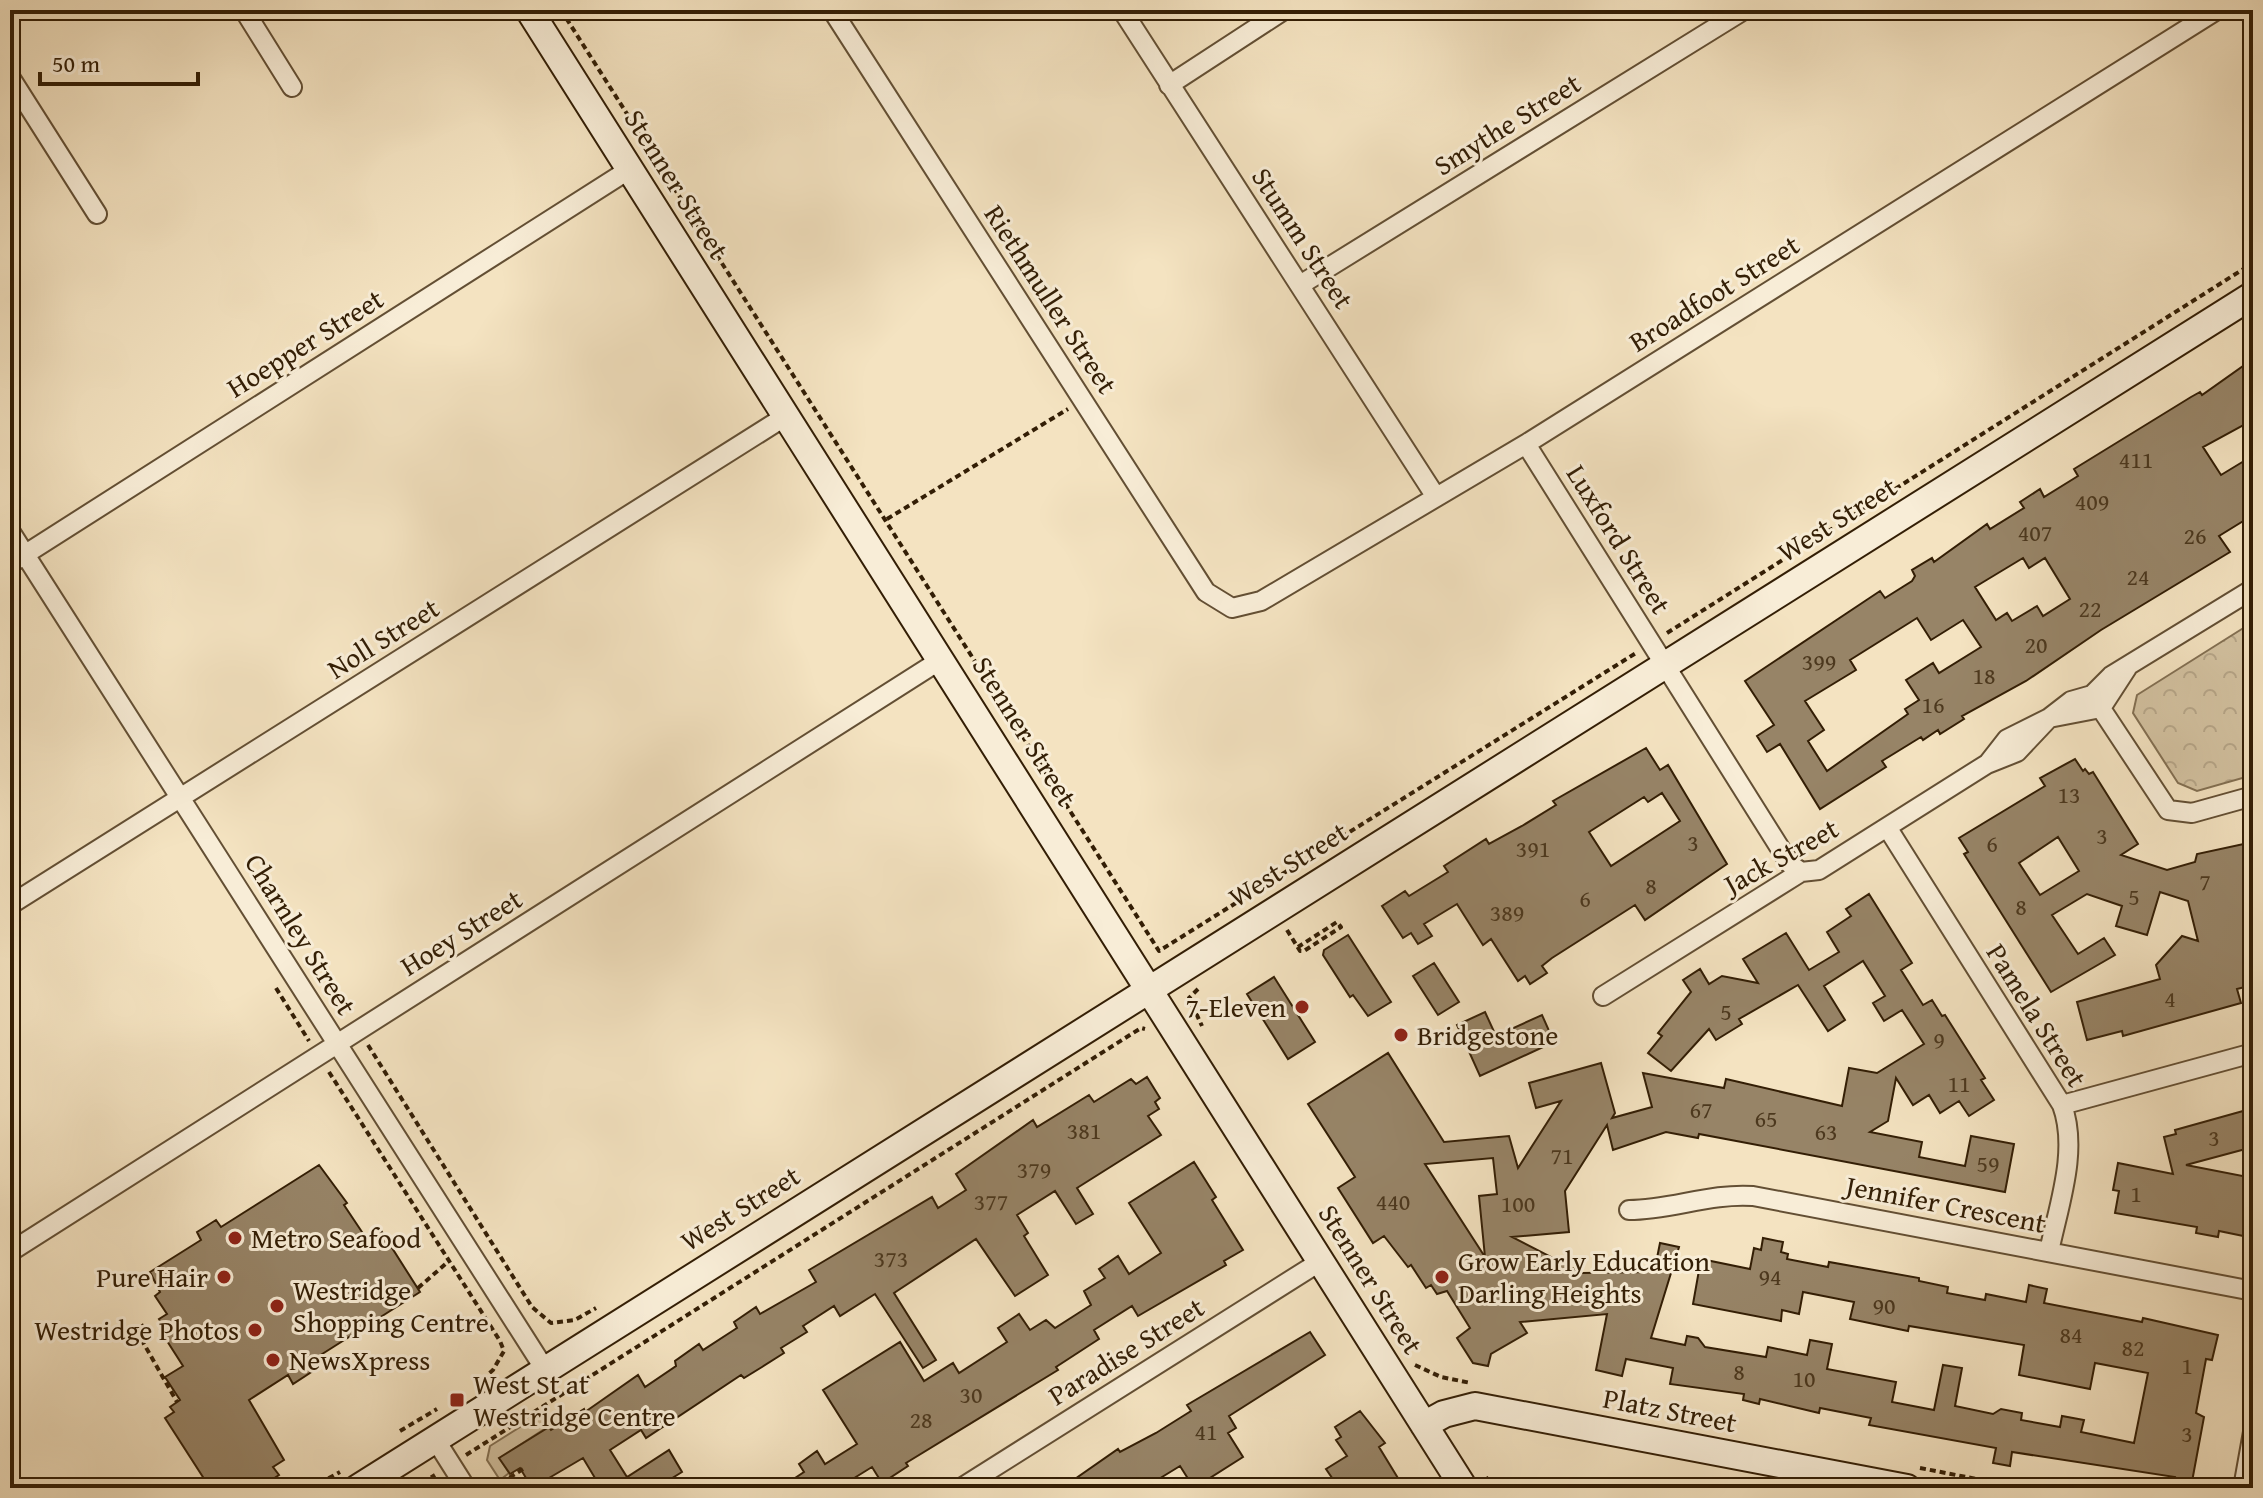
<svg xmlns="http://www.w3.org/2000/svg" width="2263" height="1498" font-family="'Gentium Book Plus',serif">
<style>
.park{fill:url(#park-crowns);stroke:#837053;stroke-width:2}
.garden{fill:#d3c2a1;stroke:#837053;stroke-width:2}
.building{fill:#978467;stroke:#331e05;stroke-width:2;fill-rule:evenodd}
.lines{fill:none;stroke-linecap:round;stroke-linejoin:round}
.street-casing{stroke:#634f34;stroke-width:22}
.secondary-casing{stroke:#331e05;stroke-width:30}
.path{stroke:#331e05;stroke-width:4;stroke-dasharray:6 4;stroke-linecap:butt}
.street{stroke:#f8edd7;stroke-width:18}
.secondary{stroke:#f8edd7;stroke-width:26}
.poi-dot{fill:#8f2418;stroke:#f8edd7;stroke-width:3}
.labels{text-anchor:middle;stroke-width:6;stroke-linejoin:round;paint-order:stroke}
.number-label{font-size:24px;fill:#4c381e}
.street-label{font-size:28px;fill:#331e05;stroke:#f8edd7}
.poi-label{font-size:28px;fill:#331e05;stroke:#f8edd7;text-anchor:start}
</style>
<defs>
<pattern id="park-crowns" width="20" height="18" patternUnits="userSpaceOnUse" patternTransform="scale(2)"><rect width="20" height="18" fill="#d3c2a1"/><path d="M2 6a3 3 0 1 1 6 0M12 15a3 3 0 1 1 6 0" fill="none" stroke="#b6a689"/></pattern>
</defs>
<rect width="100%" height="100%" fill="#f4e3c1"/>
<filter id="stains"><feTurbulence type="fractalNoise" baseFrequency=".0025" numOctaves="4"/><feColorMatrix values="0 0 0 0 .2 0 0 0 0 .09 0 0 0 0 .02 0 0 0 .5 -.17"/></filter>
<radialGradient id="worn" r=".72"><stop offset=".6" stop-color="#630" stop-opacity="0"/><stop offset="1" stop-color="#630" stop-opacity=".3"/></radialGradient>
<path class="park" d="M 2253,622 L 2253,775 L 2197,791 L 2178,783 L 2133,713 L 2137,695 Z"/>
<path class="garden" d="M 544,1412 L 552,1424 L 500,1458 L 509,1473 L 500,1480 L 487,1460 L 490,1446 Z"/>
<path class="building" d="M 2253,359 L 2253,420 L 2203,447 L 2221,475 L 2244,461 L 2253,475 L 2253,515 L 2219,536 L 2230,552 L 2101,630 L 2026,681 L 1962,716 L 1964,719 L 1940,734 L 1938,730 L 1923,740 L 1921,737 L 1882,761 L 1886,767 L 1820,809 L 1780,744 L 1767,752 L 1757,736 L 1774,725 L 1745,681 L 1880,591 L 1885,598 L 1912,581 L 1915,576 L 1912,570 L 1932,558 L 1934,562 L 1987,524 L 1990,529 L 2024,508 L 2020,502 L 2040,489 L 2044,497 L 2078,476 L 2074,469 L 2191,397 L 2200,392 L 2202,395 ZM 2023,558 L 2029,568 L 2045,558 L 2070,599 L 2043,616 L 2037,606 L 2012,621 L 2007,613 L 1996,620 L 1975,587 ZM 1917,618 L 1931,640 L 1963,620 L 1981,647 L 1939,673 L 1933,663 L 1906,680 L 1919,700 L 1905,709 L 1908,714 L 1827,771 L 1808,741 L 1824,730 L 1805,701 L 1856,670 L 1850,660 Z
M 1646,748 L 1660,770 L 1668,765 L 1727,864 L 1645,920 L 1635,905 L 1552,958 L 1542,966 L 1547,973 L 1530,984 L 1525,976 L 1518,981 L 1491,939 L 1483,945 L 1457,904 L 1424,924 L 1432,936 L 1418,944 L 1411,933 L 1403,938 L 1382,906 L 1405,891 L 1409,896 L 1448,872 L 1444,866 L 1486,839 L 1489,844 L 1522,826 L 1556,805 L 1553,801 ZM 1662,793 L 1680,821 L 1611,866 L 1589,832 L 1644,797 L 1648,802 Z
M 2075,759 L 2083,771 L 2085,769 L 2089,774 L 2093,772 L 2138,844 L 2121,855 L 2167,870 L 2195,862 L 2197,854 L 2253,842 L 2253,985 L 2237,989 L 2241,1003 L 2123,1036 L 2122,1031 L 2087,1040 L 2077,1002 L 2160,979 L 2156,965 L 2182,936 L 2198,941 L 2188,901 L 2160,892 L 2147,935 L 2116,926 L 2122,906 L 2087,894 L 2052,915 L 2078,954 L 2104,938 L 2115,955 L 2051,992 L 1964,854 L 1968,852 L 1959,838 L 2045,786 L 2040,778 ZM 2058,837 L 2079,871 L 2040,895 L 2019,863 Z
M 1869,894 L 1912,963 L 1901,970 L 1923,1005 L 1932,1000 L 1942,1016 L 1945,1015 L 1985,1078 L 1981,1080 L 1994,1100 L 1969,1116 L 1959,1101 L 1940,1113 L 1929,1095 L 1913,1105 L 1896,1078 L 1888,1121 L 1870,1132 L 1922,1142 L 1919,1157 L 1965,1166 L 1971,1136 L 2014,1144 L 2005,1192 L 1699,1134 L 1698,1138 L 1666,1132 L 1613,1150 L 1607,1125 L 1565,1191 L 1569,1232 L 1512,1237 L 1582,1273 L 1647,1272 L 1648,1267 L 1655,1268 L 1660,1243 L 1679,1247 L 1651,1338 L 1685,1345 L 1687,1336 L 1698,1338 L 1705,1347 L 1766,1357 L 1768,1347 L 1807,1355 L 1810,1340 L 1832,1344 L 1827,1369 L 1896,1382 L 1892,1402 L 1934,1410 L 1943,1365 L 1962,1368 L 1955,1406 L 1993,1414 L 2001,1409 L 2022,1413 L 2021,1420 L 2060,1427 L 2062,1416 L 2084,1420 L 2081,1432 L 2134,1443 L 2148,1373 L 2095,1363 L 2090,1389 L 2019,1375 L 2024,1345 L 1909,1326 L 1908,1331 L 1850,1319 L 1854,1302 L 1803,1292 L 1799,1314 L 1782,1310 L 1781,1321 L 1693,1304 L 1701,1259 L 1750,1269 L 1754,1248 L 1761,1250 L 1763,1238 L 1783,1242 L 1781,1252 L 1788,1254 L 1787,1259 L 1828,1267 L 1829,1262 L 1919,1278 L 1919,1281 L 1948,1287 L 1947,1293 L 1985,1300 L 1986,1294 L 2026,1302 L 2029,1285 L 2047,1289 L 2044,1303 L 2142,1322 L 2143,1318 L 2218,1335 L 2212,1360 L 2206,1359 L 2196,1413 L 2204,1417 L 2191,1487 L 2174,1483 L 2175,1477 L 2012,1452 L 2010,1466 L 1993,1463 L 1996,1448 L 1869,1425 L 1871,1418 L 1820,1408 L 1819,1413 L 1760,1399 L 1759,1404 L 1743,1400 L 1744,1394 L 1670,1384 L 1673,1368 L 1626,1359 L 1622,1376 L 1596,1370 L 1607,1314 L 1520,1322 L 1527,1333 L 1491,1354 L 1488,1366 L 1473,1363 L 1457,1338 L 1470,1328 L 1447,1291 L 1437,1294 L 1431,1285 L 1426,1288 L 1411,1265 L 1408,1267 L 1384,1236 L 1373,1243 L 1338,1188 L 1355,1177 L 1308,1104 L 1388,1053 L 1444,1142 L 1509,1136 L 1518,1168 L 1561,1101 L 1536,1108 L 1529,1083 L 1601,1063 L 1615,1113 L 1612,1118 L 1652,1107 L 1643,1073 L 1724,1088 L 1726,1079 L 1842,1106 L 1849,1068 L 1877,1073 L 1924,1044 L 1902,1010 L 1884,1021 L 1873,1003 L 1885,996 L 1863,961 L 1824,986 L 1845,1020 L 1828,1031 L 1798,985 L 1739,1019 L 1742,1024 L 1716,1040 L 1709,1029 L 1671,1071 L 1648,1053 L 1662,1036 L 1658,1033 L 1691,992 L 1683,980 L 1700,969 L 1709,984 L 1722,976 L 1758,983 L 1743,959 L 1786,933 L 1809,970 L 1839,952 L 1827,932 L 1851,916 L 1846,909 ZM 1493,1158 L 1497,1194 L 1479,1196 L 1485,1257 L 1425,1164 Z
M 1348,935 L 1391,1002 L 1368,1016 L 1353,995 L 1350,997 L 1323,955 L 1324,950 Z
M 1434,963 L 1459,1002 L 1438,1015 L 1413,976 Z
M 1274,977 L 1315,1042 L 1288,1059 L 1247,994 Z
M 1485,1012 L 1496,1036 L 1542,1015 L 1554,1042 L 1480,1076 L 1457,1025 Z
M 1147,1077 L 1160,1098 L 1155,1102 L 1159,1109 L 1148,1116 L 1161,1135 L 1077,1188 L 1093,1214 L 1076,1224 L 1055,1191 L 1017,1215 L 1028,1233 L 1024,1236 L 1048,1275 L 1015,1296 L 976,1239 L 894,1293 L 936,1360 L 923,1368 L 875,1294 L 840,1316 L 834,1306 L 803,1326 L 807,1332 L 781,1348 L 784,1353 L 762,1367 L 744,1378 L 741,1375 L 646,1438 L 641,1430 L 610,1450 L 627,1477 L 669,1450 L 682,1472 L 656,1488 L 601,1488 L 583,1458 L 532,1488 L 520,1468 L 510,1474 L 499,1458 L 549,1427 L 551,1430 L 584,1409 L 585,1412 L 638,1375 L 645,1387 L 676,1366 L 675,1361 L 699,1344 L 703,1350 L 737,1328 L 734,1322 L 756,1307 L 760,1314 L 816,1282 L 809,1270 L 932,1197 L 938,1208 L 966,1190 L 956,1174 L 1033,1120 L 1037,1127 L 1089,1095 L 1094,1102 L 1131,1079 L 1136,1084 Z
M 2243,1111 L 2253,1147 L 2186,1165 L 2253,1178 L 2253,1238 L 2219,1231 L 2218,1237 L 2196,1233 L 2197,1227 L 2115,1213 L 2119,1191 L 2113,1190 L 2118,1163 L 2173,1174 L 2164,1137 L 2176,1134 L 2175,1130 Z
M 1194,1162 L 1216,1197 L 1212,1200 L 1243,1250 L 1224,1261 L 1226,1265 L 1138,1316 L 1132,1306 L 1094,1330 L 1099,1339 L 1056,1367 L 1058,1370 L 906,1463 L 908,1466 L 882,1483 L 872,1467 L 838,1488 L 780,1488 L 804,1472 L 799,1464 L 817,1451 L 825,1464 L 857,1444 L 823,1390 L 900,1342 L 924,1381 L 953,1363 L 959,1373 L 1007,1342 L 998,1328 L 1019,1314 L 1030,1330 L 1046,1320 L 1055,1328 L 1091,1305 L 1084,1291 L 1105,1278 L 1099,1269 L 1118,1256 L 1129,1274 L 1161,1253 L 1129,1203 Z
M 319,1165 L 347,1203 L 344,1205 L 366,1238 L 380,1229 L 420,1292 L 308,1363 L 313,1371 L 293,1384 L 288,1375 L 249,1400 L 284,1460 L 273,1467 L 279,1475 L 259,1488 L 210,1488 L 165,1418 L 174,1412 L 170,1407 L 180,1400 L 165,1377 L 183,1366 L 160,1330 L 164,1327 L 159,1319 L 167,1314 L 155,1296 L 160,1292 L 150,1272 L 201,1240 L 197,1232 L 216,1220 L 221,1227 Z
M 1310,1332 L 1325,1355 L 1229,1416 L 1236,1428 L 1228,1433 L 1243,1457 L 1194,1488 L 1180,1466 L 1144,1488 L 1062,1488 L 1118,1449 L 1120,1452 L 1156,1433 L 1191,1411 L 1187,1405 Z
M 1360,1411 L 1385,1443 L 1379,1447 L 1404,1488 L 1339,1488 L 1326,1469 L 1347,1456 L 1336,1440 L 1341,1437 L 1335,1427 Z"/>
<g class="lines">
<g class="street-casing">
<path id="street" d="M 244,10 L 292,87
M 832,10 L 1206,592 L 1232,608 L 1261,601 L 1526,444 L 2217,10
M 1122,10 L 1436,497
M 10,77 L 97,214
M 1169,85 L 1284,10
M 1300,285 L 1744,10
M 1526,444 L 1790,864 L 1801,872
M 10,531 L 544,1368
M 10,564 L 630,169
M 2096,701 L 2168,810 L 2192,813 L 2253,796
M 1989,762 L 2007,739 L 2049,718 L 2071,701 L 2092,695 L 2111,676 L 2253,589
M 1887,827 L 2062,1105 C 2079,1151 2058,1207 2049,1252
M 10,905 L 786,416
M 1603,996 L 1801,872 L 1819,870 L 1987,764 L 2017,752 L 2049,718 L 2101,708 L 2127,668
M 2062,1105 L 2253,1053
M 1629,1210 C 1671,1210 1710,1193 1753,1196 L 2253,1291
M 10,1252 L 942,659
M 435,1439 L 466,1488
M 961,1488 L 1321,1261
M 2243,1488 L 2253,1432"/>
</g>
<g class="secondary-casing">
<path id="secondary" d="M 529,10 L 1464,1488
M 1424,1425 L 1444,1414 L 1475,1406 L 1907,1488
M 358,1488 L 2253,295"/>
</g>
<path class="path" d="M 561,10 L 1159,951 L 1636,653
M 887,519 L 1068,409
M 1667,633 L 2253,263
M 1287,930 L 1300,951 L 1304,951 L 1341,927 L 1337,922 L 1298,947
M 276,988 L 309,1041
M 1198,989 L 1189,998 L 1202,1026
M 368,1045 L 532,1307 L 551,1323 L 575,1320 L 596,1308
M 329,1072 L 500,1341 L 504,1351 L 493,1370 L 478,1383
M 418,1288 L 449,1261
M 144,1325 L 136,1330 L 177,1402
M 1415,1365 L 1441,1377 L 1471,1383
M 400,1431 L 437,1409
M 466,1455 L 1141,1028 L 1145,1029
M 1920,1468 L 2023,1488
M 1486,1477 L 1493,1488
M 501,1483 L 523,1469
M 311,1488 L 340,1472
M 414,1488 L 435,1475"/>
<use href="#street" class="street"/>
<use href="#secondary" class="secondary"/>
</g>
<g class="poi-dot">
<circle cx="1302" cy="1007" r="8"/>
<circle cx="1401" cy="1035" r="8"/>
<circle cx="235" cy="1238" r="8"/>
<circle cx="224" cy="1277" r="8"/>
<circle cx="1442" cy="1277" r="8"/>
<circle cx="277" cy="1306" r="8"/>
<circle cx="255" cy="1330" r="8"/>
<circle cx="273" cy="1360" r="8"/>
<rect x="449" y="1392" width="16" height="16" rx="4"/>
</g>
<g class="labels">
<g class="number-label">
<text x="2136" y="468">411</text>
<text x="2092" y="510">409</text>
<text x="2035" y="541">407</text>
<text x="2195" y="544">26</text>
<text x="2138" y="585">24</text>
<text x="2090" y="617">22</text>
<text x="2036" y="653">20</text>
<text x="1819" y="670">399</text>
<text x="1984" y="684">18</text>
<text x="1933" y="713">16</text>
<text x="2069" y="803">13</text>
<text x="2102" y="844">3</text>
<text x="1693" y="851">3</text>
<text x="1992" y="852">6</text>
<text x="1533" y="857">391</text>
<text x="2205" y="890">7</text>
<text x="1651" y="894">8</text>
<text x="2134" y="905">5</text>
<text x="1585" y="907">6</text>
<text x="2021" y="915">8</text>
<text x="1507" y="921">389</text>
<text x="2170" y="1007">4</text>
<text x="1726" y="1020">5</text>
<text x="1939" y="1048">9</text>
<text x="1959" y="1092">11</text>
<text x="1701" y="1118">67</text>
<text x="1766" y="1127">65</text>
<text x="1084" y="1139">381</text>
<text x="1826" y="1140">63</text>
<text x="2214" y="1146">3</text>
<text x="1562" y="1164">71</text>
<text x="1988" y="1172">59</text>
<text x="1034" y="1178">379</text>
<text x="2136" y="1202">1</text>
<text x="991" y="1210">377</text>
<text x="1393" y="1210">440</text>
<text x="1518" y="1212">100</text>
<text x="891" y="1267">373</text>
<text x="1770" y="1285">94</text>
<text x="1884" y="1314">90</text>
<text x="2071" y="1343">84</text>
<text x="2133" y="1356">82</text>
<text x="2187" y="1374">1</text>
<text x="1739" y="1380">8</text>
<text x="1804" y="1387">10</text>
<text x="971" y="1403">30</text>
<text x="921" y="1428">28</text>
<text x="1206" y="1440">41</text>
<text x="2187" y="1442">3</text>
</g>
<g class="street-label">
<text transform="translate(1507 124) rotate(-32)" y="10">Smythe Street</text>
<text transform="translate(677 184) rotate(58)" y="10">Stenner Street</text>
<text transform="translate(1303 238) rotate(57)" y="10">Stumm Street</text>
<text transform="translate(1714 293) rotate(-32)" y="10">Broadfoot Street</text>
<text transform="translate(1051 299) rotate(57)" y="10">Riethmuller Street</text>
<text transform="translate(305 343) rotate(-32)" y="10">Hoepper Street</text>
<text transform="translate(1837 519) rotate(-32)" y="10">West Street</text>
<text transform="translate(1619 539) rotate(58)" y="10">Luxford Street</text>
<text transform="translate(383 638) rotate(-32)" y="10">Noll Street</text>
<text transform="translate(1025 731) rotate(58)" y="10">Stenner Street</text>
<text transform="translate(1781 856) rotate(-29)" y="10">Jack Street</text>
<text transform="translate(1288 864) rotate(-32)" y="10">West Street</text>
<text transform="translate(461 932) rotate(-32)" y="10">Hoey Street</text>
<text transform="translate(301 934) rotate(58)" y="10">Charnley Street</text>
<text transform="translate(2037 1015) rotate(58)" y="10">Pamela Street</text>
<text transform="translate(1946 1204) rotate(11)" y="10">Jennifer Crescent</text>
<text transform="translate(740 1208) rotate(-32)" y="10">West Street</text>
<text transform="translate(1371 1279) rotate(58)" y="10">Stenner Street</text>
<text transform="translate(1126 1351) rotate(-32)" y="10">Paradise Street</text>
<text transform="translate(1670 1410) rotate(11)" y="10">Platz Street</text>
</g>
<g class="poi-label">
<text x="1286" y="1017" text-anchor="end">7-Eleven</text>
<text x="1417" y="1045">Bridgestone</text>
<text x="251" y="1248">Metro Seafood</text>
<text x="1458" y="1271">Grow Early Education<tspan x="1458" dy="32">Darling Heights</tspan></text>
<text x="208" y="1287" text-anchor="end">Pure Hair</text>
<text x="293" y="1300">Westridge<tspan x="293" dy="32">Shopping Centre</tspan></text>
<text x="239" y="1340" text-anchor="end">Westridge Photos</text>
<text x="289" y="1370">NewsXpress</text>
<text x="473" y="1394">West St at<tspan x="473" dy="32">Westridge Centre</tspan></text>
</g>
</g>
<rect width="2263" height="1498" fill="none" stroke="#f4e3c1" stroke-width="40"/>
<rect x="12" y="12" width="2239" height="1474" fill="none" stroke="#331e05" stroke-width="4"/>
<rect x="20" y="20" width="2223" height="1458" fill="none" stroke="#331e05" stroke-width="2"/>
<path d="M40 72v12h158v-12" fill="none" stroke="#331e05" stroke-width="4"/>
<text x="52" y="72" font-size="24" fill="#331e05" stroke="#f8edd7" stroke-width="6" paint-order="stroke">50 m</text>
<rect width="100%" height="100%" filter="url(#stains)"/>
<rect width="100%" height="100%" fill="url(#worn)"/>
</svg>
